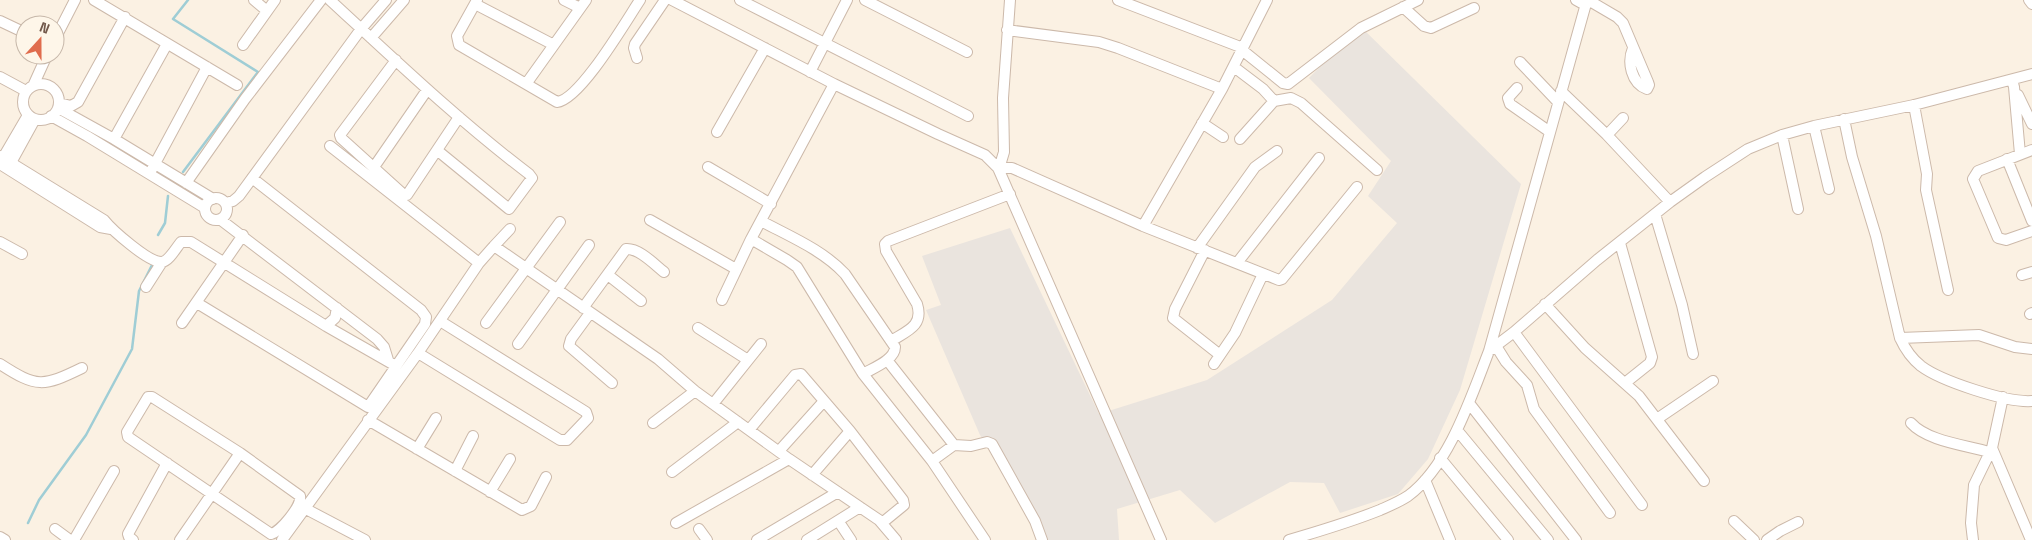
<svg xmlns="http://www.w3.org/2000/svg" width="2032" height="540" font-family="'Space Grotesk',sans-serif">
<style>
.industrial{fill:#eae4de}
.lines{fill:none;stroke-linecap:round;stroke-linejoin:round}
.stream{stroke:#9fcdd5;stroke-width:2.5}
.street-casing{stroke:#ccb9aa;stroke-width:12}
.street{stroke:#fff;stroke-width:10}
</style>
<rect width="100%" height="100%" fill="#fbf1e3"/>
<path class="industrial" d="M 1360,26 L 1521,184 L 1460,390 L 1428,459 L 1398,494 L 1340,513 L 1324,483 L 1290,482 L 1215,523 L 1180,490 L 1117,509 L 1119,540 L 1044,540 L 1037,517 L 980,435 L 926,310 L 941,305 L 922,256 L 1010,228 L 1099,414 L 1207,380 L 1332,300 L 1397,223 L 1368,196 L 1391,161 L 1309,78 Z"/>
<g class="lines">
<path class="stream" d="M 183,172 L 258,72 L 173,19 L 188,0
M 158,235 L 165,223 L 168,196
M 28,523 L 39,500 L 86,435 L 132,349 L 139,291 L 152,265"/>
<g class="street-casing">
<path id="street" d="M 94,0 L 237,85
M 254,0 L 267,11
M 330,0 C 395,60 459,121 529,174 L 532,178 L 509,209 L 438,151
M 477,0 L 457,36 L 459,45 L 557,102 C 580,100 626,21 640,0
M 564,0 L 580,8
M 672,0 L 834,84 L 938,134 L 985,155 L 998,168 L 1161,540
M 740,0 L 968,116
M 865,0 L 967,52
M 1118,0 L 1243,48
M 1576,0 L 1585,5
M 1588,0 L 1617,17 L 1623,23 L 1648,82 L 1649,85 L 1647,89 C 1631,83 1627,62 1633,48
M 2029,0 L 2032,4
M 475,4 L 554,45
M 1403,7 L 1424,26 L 1431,28 L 1474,8
M 0,21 L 19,30
M 1007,30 L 1099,42 L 1118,48 L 1222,89
M 371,38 L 404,0
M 55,39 L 75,0
M 243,45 L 275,0
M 1242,50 L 1283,83 L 1288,84 L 1361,28 L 1418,0
M 637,58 L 634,48 L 635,44 L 665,0
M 396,60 L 340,135 L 341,138 L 404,195 L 407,195 L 459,117
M 1520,62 L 1558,102
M 1234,67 L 1263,89 L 1274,101 L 1240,139
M 810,72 L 847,0
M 0,77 L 26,91
M 2012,80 L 2014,87 L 2020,154
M 526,84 L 586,0
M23 102a18 18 0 1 1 36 0a18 18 0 1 1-36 0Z
M 33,86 L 47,55
M 1517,88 L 1508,98 L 1510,104 L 1550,132
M 1561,91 L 1607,135 L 1670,202
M 2018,95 L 2032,124
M 1274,101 L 1291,98 L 1301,103 L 1377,170
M 59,103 L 71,106 L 78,102 L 125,17
M 1914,105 L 1927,174 L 1926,190 L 1948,290
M 58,108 L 114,139 L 213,199
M 51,116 L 87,136 L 205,208
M 1844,119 L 1852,157 L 1876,236 L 1900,338 L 1979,335 L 2015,347 L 2032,349
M 1202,123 L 1223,137
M 1814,126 L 1829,189
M 717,132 L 765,48
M 1607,135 L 1623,118
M 1782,135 L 1798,209
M 114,139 L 167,44
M 330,146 L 479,263
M 2032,150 L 1978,171 L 1973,179 L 1998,238 L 2006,240 L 2032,231
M 0,156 L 104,220 C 112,230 149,263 162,262 C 169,261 176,248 181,242 L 191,242 L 326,326 L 396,366
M 2007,159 L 2032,221
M 0,163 L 28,115
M 0,164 L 100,227 L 111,229
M 996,165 L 1001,162 L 1004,152 L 1003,98 L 1010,0
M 374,167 L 427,90
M 708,167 L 771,204
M 8,168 L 35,119
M 998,168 L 1012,168 L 1143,226 L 1279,280 L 1282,279 L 1357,187
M 151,171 L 207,67
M 186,183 L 245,99 L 321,0
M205 209a11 11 0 1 1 22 0a11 11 0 1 1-22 0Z
M 226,203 L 233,201 L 239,196 L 361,29 L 386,0
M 1655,214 L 1682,305 L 1693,354
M 221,220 L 377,339 L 384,347 L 388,360
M 650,220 L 736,269
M 761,221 C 789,236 823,250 845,274 L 895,347 C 895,360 873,368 863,374
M 1143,226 L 1222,89 L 1267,0
M 751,239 L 787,260 L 797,267 L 863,374 L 932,461 L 985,540
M 0,242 L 22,254
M 1620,243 L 1652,357 L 1650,363 L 1625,383
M 494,246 L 510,229
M 1197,248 L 1255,167 L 1277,151
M 1205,250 L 1175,309 L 1173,318 L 1220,355
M 1237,263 L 1319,158
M 608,275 L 641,301
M 2022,275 L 2032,272
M 146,287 L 162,262
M 722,300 L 751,239 L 834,84
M 197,303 L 368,407 L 425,324 L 426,317 L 421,310 L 252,178
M 1545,304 L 1585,348 L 1639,396 L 1704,481
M 583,308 L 626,249 C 639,248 654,264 664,272
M 590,313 L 571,339 L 569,346 L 612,383
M 2030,314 L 2032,313
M 182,323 L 243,235
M 486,323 L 560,222
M 326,326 L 335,318 L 337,308
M 698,328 L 748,360
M 1514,332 L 1642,505
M 1900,338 C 1905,349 1911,358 1921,366 C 1941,381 2007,403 2032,401
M 891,341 C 907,331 924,326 917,304 L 886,251 L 885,244 L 888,241 L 1010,194
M 518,344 L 589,245
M 1496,346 L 1506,362 L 1527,385 L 1534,409 L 1610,513
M 1489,351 L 1514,332 L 1597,260 L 1670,202 L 1705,177 L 1748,149 L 1782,135 L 1814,126 L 1914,105 L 2032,74
M 418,353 L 560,440 L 567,440 L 588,418 L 586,412 L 440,321
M 887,360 L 954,445 L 971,446 L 987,442 L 992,444 L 1035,521 L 1042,540
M 0,364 C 37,388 43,387 82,368
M 1214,364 L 1235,333 L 1263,274
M 148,397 L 152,397 L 240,453 L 300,496 C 302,506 280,532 271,534 L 128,437 L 127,432 Z
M 1469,403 L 1576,540
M 713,404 L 761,344
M 1657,419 L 1713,381
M 368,420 L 522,510 L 531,506 L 546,477
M 653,423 L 695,391
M 1911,423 C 1927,441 1965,445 1989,452
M 749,430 L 795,375 L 801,374 L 850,431 L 903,500 L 904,505 L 882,523
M 1457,430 L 1548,540
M 1992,448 L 2031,540
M 417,449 L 436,418
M 779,451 L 824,401
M 1440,458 L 1508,540
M 932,461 L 954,445
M 455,471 L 473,436
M 672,472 L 738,422
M 812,475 L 850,431
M 1425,480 L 1450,540
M 490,492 L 510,459
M 306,509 L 365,540
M 1734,521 L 1754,540
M 839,522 L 851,540
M 676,523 L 789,459
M 55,529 L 70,540
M 699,529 L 707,540
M 0,537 L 5,540
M 74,540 L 114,471
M 133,540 L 129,537 L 128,534 L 167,463
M 180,540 L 240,453
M 282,540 L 418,353 L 479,263 L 494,246 L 658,359 L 695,391 L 789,459 L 879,520 L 896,540
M 757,540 L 838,492
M 807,540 L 860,507
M 1289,540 C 1320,531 1350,522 1380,510 C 1389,506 1399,502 1408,496 C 1449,466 1471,397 1489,351 L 1587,0
M 1767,540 L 1780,531 L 1798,522
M 1973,540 L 1971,523 L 1974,485 L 1992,448 L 2003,397"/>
</g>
<use href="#street" class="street"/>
</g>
<g transform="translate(40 40) rotate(21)"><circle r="24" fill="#fef6e9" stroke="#c6b7a9"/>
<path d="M0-4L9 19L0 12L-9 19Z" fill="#e06c4d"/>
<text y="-8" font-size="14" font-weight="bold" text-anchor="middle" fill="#72584a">N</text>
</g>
</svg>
